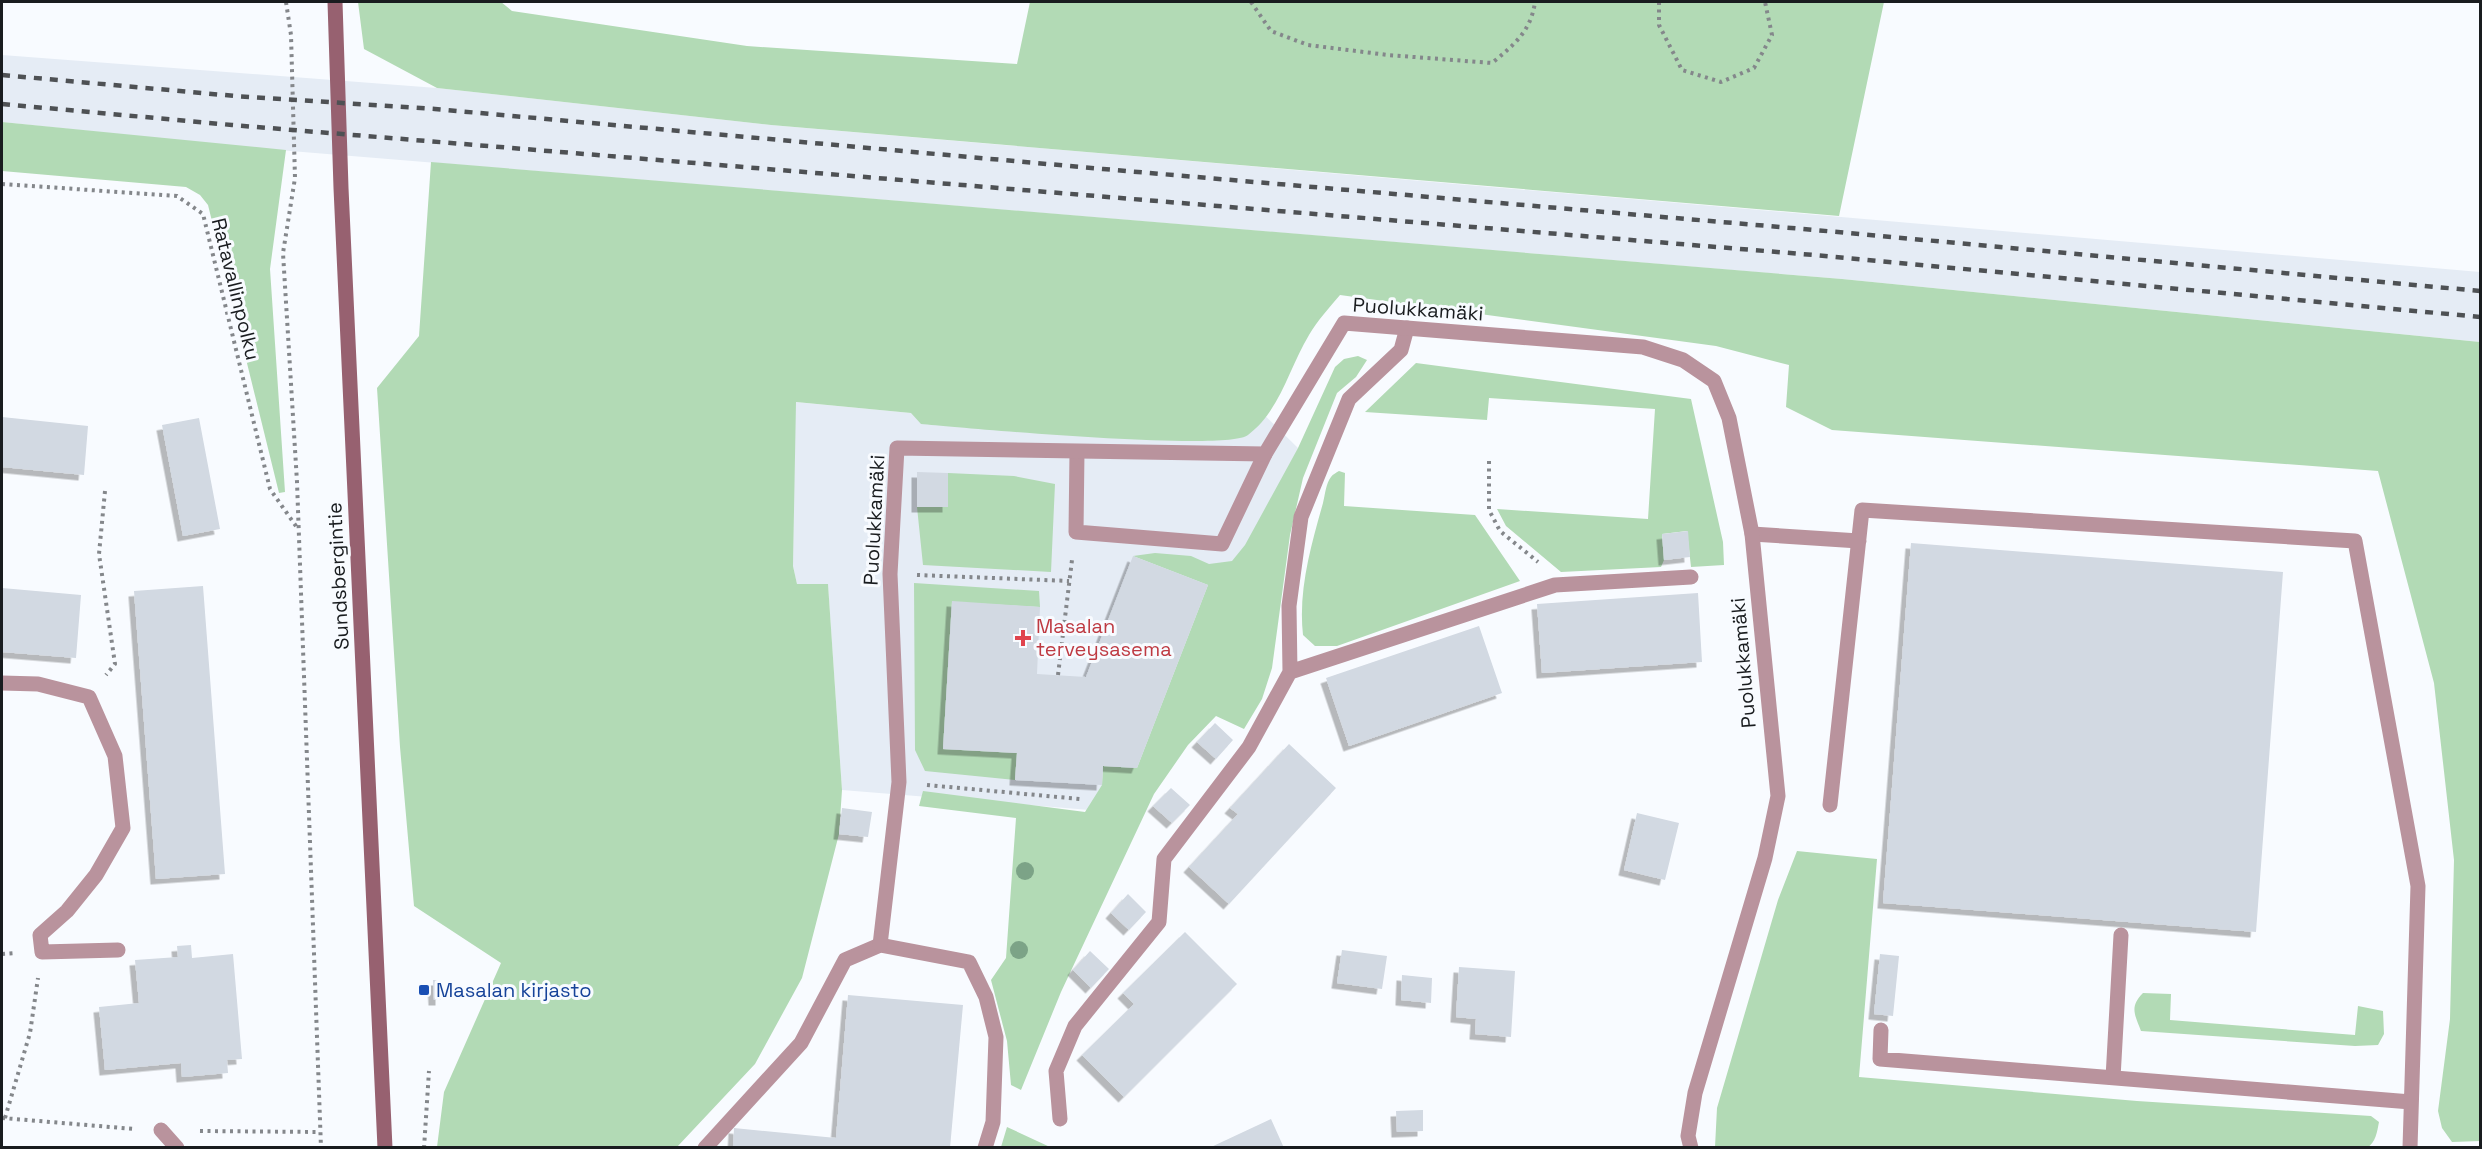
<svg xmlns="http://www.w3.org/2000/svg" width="2482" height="1149" font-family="'Space Grotesk',sans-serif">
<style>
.built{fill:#e5ecf5}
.green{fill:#b2dab5}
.building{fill:#d2d9e2;filter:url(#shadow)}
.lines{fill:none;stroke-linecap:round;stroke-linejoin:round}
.path{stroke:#84878b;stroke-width:4;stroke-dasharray:3 4.5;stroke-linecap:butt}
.lane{stroke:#b9939d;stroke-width:15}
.street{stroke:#b9939d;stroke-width:15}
.secondary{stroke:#976170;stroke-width:15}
.rail{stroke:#4e5154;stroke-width:4.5;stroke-dasharray:8 8;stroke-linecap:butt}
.tree{fill:#7ca387}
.health-dot{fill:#e0444e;stroke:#f8fbff;stroke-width:2}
.transit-dot{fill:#1a4fb4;stroke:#f8fbff;stroke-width:2}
.labels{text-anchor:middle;stroke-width:6;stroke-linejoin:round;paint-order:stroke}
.street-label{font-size:20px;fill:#191c1f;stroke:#f8fbff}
.health-label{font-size:20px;fill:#be3a42;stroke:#f8fbff;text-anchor:start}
.transit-label{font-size:20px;fill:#164399;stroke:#f8fbff;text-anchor:start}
</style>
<defs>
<filter id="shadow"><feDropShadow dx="-5.5" dy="5.5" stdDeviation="0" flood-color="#0004"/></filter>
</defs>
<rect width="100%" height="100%" fill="#f8fbff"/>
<path class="built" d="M 2,55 L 437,88 L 771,125 L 2480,272 L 2480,342 L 1842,279 L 231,146 L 2,122 Z
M 1246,397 L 1298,448 L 1139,814 L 842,790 L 828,585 L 797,584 L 793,566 L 795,402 L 911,413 Z"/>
<path class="green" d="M 358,2 L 501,2 L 512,11 L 747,46 L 1017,64 L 1030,2 L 1884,2 L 1839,216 L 771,125 L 437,88 L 364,49 Z
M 2,122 L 286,150 L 270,269 L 285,492 L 279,493 L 208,205 L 200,195 L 186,187 L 2,171 Z
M 431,162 L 1842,279 L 2480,342 L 2480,1141 L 2452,1142 L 2442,1128 L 2438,1111 L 2450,1019 L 2454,860 L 2434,683 L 2378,471 L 1832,430 L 1786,407 L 1789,365 L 1716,346 L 1340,295 C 1330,307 1317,321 1309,335 C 1289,368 1280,411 1248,435 C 1227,452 964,428 921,424 L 911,413 L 796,402 L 793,566 L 797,584 L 828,584 L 842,790 L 839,834 L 802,978 L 755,1064 L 677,1147 L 437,1147 L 444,1092 L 501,963 L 414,906 L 400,747 L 377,388 L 419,336 Z
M 1358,356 L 1367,360 L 1356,377 L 1337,393 L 1303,478 L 1290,535 L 1272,668 L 1262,699 L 1244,729 L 1216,716 L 1188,745 L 1154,794 L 1061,992 L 1021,1090 L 1011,1085 L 1007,1041 L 991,980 L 1006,958 L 1016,818 L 919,806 L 923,791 L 1085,812 L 1102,785 L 1103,766 L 1137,768 L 1208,585 L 1133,556 L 1155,553 L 1191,556 L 1209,564 L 1232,561 L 1245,545 L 1298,448 L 1335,367 L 1344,359 Z
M 1416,363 L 1691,399 L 1723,542 L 1724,565 L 1691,567 L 1687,531 L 1662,534 L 1664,560 L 1661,567 L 1561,572 L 1506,526 L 1497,509 L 1648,519 L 1655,409 L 1489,398 L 1487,420 L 1365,412 Z
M 1339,471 L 1345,473 L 1344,506 L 1475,515 L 1520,581 L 1337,646 L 1315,646 L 1303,635 C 1298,590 1311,546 1323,503 C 1325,495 1326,483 1331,477 C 1333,474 1336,473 1339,471 Z
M 948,473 L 1014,476 L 1055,484 L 1051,572 L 923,565 L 917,507 L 948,507 Z
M 914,583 L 1039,591 L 1040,607 L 952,602 L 943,749 L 1017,753 L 1015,780 L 925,771 L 915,750 Z
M 1797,851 L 1877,859 L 1859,1077 L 2137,1101 L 2371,1116 L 2379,1122 C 2377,1132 2376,1142 2367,1148 L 1715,1147 L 1717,1108 L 1778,900 Z
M 2143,993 L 2171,994 L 2170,1020 L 2355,1035 L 2358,1006 L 2383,1011 L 2384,1034 L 2378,1045 L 2355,1046 L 2141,1031 C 2135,1015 2129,1007 2143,993 Z
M 1007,1127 L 1050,1147 L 1001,1147 Z"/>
<path class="building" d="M 2,417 L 88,426 L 84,475 L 2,467 Z
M 199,418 L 220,529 L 183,536 L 162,425 Z
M 917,472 L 948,473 L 948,507 L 917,507 Z
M 1688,531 L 1690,557 L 1664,560 L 1662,534 Z
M 1911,543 L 2283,572 L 2256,932 L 1883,903 Z
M 1133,556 L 1208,585 L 1137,768 L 1103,766 L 1102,785 L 1015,780 L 1017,753 L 943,749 L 952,601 L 1040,607 L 1037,674 L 1086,677 Z
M 203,586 L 225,874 L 156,879 L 134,591 Z
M 2,588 L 81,595 L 76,658 L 2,652 Z
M 1698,593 L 1702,662 L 1542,673 L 1537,604 Z
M 1479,626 L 1502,693 L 1349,746 L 1326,678 Z
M 1215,723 L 1233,740 L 1216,759 L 1197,742 Z
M 1289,744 L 1336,788 L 1229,904 L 1189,867 L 1238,814 L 1230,808 Z
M 1171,788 L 1190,805 L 1172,823 L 1153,806 Z
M 842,808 L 872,812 L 868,837 L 839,834 Z
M 1637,813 L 1679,823 L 1665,880 L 1624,870 Z
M 1128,894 L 1146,912 L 1129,930 L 1111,913 Z
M 1185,932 L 1237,984 L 1124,1097 L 1082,1055 L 1134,1004 L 1123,993 Z
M 191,945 L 192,958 L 233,954 L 242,1059 L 227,1060 L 228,1073 L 182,1077 L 181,1063 L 105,1070 L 99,1007 L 139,1003 L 135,960 L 178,957 L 177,946 Z
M 1342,950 L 1387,956 L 1382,989 L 1337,983 Z
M 1090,951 L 1109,969 L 1091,988 L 1073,970 Z
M 1880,954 L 1899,956 L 1893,1016 L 1874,1014 Z
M 1459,967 L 1515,971 L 1511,1037 L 1475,1034 L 1476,1019 L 1456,1017 Z
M 1402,975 L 1432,978 L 1431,1003 L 1401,1000 Z
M 433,980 L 441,980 L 441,1000 L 434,1000 Z
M 848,995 L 963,1005 L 950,1148 L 733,1148 L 734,1128 L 836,1138 Z
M 1423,1110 L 1423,1131 L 1397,1132 L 1396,1111 Z
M 1271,1119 L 1284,1148 L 1209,1148 Z"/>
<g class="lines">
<path class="path" d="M 286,2 L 291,35 L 295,178 L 283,253 L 297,482 L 321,1148
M 1251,2 L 1271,31 L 1308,45 L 1388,55 L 1492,63 C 1514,45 1531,31 1535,2
M 1659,2 L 1659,25 L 1682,70 L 1721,82 L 1754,68 L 1772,35 L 1765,2
M 2,184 L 177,196 L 203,214 L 270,489 L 298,529
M 1489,461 L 1489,510 L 1500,531 L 1538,562
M 105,491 L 99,554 L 115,664 L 106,675
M 917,575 L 1069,581
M 1058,675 L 1072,560
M 927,785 L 1080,799
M 2,954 L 16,953
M 2,1118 L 135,1129
M 5,1118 L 30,1033 L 38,978
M 200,1131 L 320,1132
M 424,1148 L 429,1071"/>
<path class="lane" d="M 1077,452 L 1076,532 L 1222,544 L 1265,454
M 1752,534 L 1859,541
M 1290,672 L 1289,606 L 1301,517 L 1349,399 L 1401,350 L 1407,328
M 2,683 L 38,684 L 89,697 L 115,756 L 123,828 L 96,875 L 67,911 L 40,935 L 42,952 L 118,950
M 1830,805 L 1862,510 L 2355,541 L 2418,886 L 2410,1148
M 1881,1030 L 1880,1059 L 2411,1102
M 2113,1078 L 2121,935
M 1060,1119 L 1056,1071 L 1075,1026 L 1159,922 L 1164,859 L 1249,747 L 1290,672 L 1555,585 L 1691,577
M 161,1130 L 177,1148
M 705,1148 L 801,1043 L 845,960 L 880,945 L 969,962 L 986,997 L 996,1037 L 993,1122 L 985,1148"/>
<path class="street" d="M 880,945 L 899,782 L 890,574 L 897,448 L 1265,454 L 1344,323 L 1643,347 L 1683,360 L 1714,381 L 1729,418 L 1752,534 L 1778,796 L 1765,858 L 1695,1093 L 1688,1136 L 1691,1148"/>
<path class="secondary" d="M 335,2 L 341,188 L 385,1148"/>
<path class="rail" d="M 2,75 L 235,96 L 435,109 L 1103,169 L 1815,230 L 2480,291
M 2,104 L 232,125 L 1814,255 L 2480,317"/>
</g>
<g class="tree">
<circle cx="1025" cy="871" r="9"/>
<circle cx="1019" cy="950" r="9"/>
</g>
<path class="health-dot" d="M1020 629h6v6h6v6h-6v6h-6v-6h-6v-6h6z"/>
<rect class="transit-dot" x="418" y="984" width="12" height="12" rx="3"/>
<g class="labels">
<g class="street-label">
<text transform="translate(236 289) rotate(76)" y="7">Ratavallinpolku</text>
<text transform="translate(1418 309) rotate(4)" y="7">Puolukkamäki</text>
<text transform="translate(874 520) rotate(-87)" y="7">Puolukkamäki</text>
<text transform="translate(338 576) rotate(-93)" y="7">Sundsbergintie</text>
<text transform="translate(1743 663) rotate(-95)" y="7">Puolukkamäki</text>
</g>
<g class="health-label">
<text x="1036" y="633">Masalan<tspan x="1036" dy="23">terveysasema</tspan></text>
</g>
<g class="transit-label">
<text x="436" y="997">Masalan kirjasto</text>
</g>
</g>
<rect width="2482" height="1149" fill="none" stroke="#191c1f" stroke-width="6"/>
</svg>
